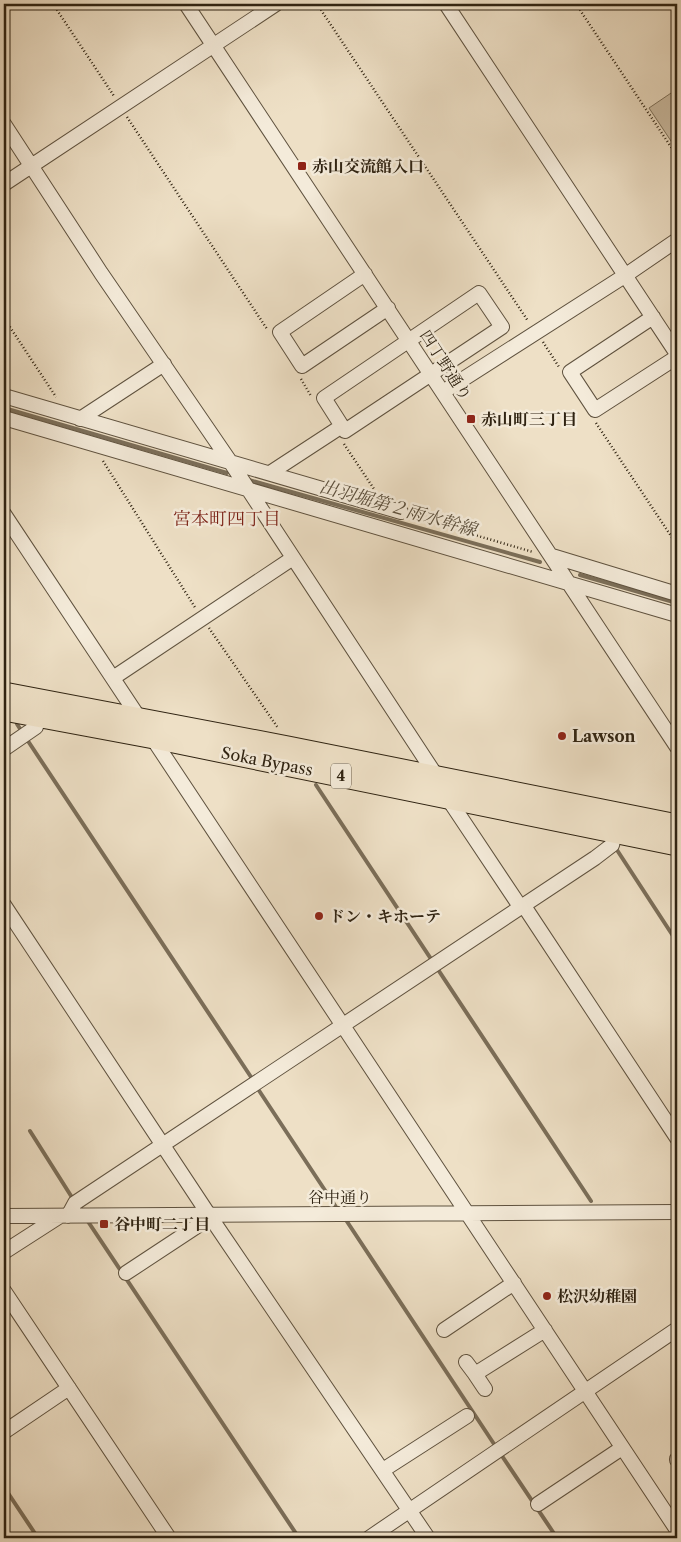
<svg xmlns="http://www.w3.org/2000/svg" width="681" height="1542" font-family="'Libre Caslon Text','Noto Serif JP',serif">
<style>
.green{fill:#cec0a7;stroke:#7e725c}
.lines{fill:none;stroke-linecap:round;stroke-linejoin:round}
.stream{stroke:#7b6e59;stroke-width:4}
.minor-casing{stroke:#5f523f;stroke-width:16}
.highway-casing{stroke:#2f2312;stroke-width:23}
.path{stroke:#2f2312;stroke-width:2.5;stroke-dasharray:1 2.5;stroke-linecap:butt}
.minor{stroke:#f4ebda;stroke-width:14}
.highway{stroke:#eee0c6;stroke-width:21}
.poi-dot{fill:#8f2418;stroke:#f4ebda;stroke-width:2}
.labels{text-anchor:middle;stroke-width:5;stroke-linejoin:round;paint-order:stroke}
.shield{fill:#f4ebda;stroke:#6a5f4e;stroke-width:1}
.shield-label{font-size:15px;font-weight:bold;fill:#2f2312}
.poi-label{font-size:16px;font-weight:bold;fill:#2f2312;stroke:#f4ebda;text-anchor:start}
.street-label{font-size:16px;fill:#2f2312;stroke:#f4ebda}
.water-label{font-size:18px;font-style:italic;fill:#5b4f3c;stroke:#f4ebda}
.neighbourhood-label{font-size:18px;fill:#7a1f14;stroke:#f4ebda}
</style>
<rect width="100%" height="100%" fill="#eee0c6"/>
<filter id="stains"><feTurbulence type="fractalNoise" baseFrequency=".004" numOctaves="4"/><feColorMatrix values="0 0 0 0 .2 0 0 0 0 .09 0 0 0 0 .02 0 0 0 .5 -.17"/></filter>
<radialGradient id="worn" r=".72"><stop offset=".6" stop-color="#630" stop-opacity="0"/><stop offset="1" stop-color="#630" stop-opacity=".3"/></radialGradient>
<path class="green" d="M 677,89 L 677,150 L 649,108 Z"/>
<g class="lines">
<path class="stream" d="M 4,408 L 227,473
M 249,480 L 540,562
M 580,575 L 677,603
M 17,724 L 22,732
M 26,738 L 253,1080
M 316,785 L 591,1201
M 617,850 L 677,942
M 256,1086 L 338,1210
M 30,1131 L 73,1199
M 344,1217 L 496,1447
M 87,1220 L 299,1538
M 500,1453 L 557,1538
M 4,1487 L 38,1538"/>
<g class="minor-casing">
<path id="minor" d="M 186,4 L 677,747
M 446,4 L 677,354
M 4,124 L 101,273 L 231,463 L 437,777
M 4,184 L 276,4
M 365,274 L 280,332 L 302,366 L 388,308
M 479,293 L 502,327 L 345,431 L 324,398 Z
M 653,317 L 570,372 L 595,410 L 677,357
M 443,392 L 626,275 L 677,240
M 4,396 L 401,512
M 4,418 L 677,615
M 80,419 L 164,364
M 270,473 L 342,426
M 4,514 L 677,1530
M 552,556 L 677,594
M 113,678 L 293,558
M 4,749 L 36,727 L 38,717
M 447,797 L 521,908
M 4,905 L 209,1215 L 428,1538
M 524,906 L 677,1138
M 4,1216 L 677,1212
M 68,1216 L 75,1203 L 595,858 L 612,845 L 615,833
M 4,1252 L 60,1216
M 126,1273 L 211,1217
M 4,1291 L 169,1538
M 444,1330 L 514,1283
M 466,1362 L 475,1374
M 485,1389 L 475,1374 L 545,1330
M 4,1432 L 69,1388
M 677,1460 L 677,1459
M 383,1470 L 467,1416
M 538,1504 L 622,1448
M 369,1538 L 677,1329"/>
</g>
<g class="highway-casing">
<path id="highway" d="M 4,693 L 288,747 L 677,825
M 4,710 L 154,738 L 677,845"/>
</g>
<path class="path" d="M 53,4 L 114,96
M 317,4 L 528,321
M 576,4 L 677,156
M 127,117 L 267,329
M 4,318 L 56,397
M 543,342 L 559,367
M 301,379 L 311,396
M 596,423 L 677,545
M 344,444 L 374,489
M 103,461 L 196,609
M 413,517 L 533,552
M 209,628 L 278,728"/>
<use href="#minor" class="minor"/>
<use href="#highway" class="highway"/>
</g>
<g class="poi-dot">
<rect x="297" y="161" width="10" height="10" rx="2.5"/>
<rect x="466" y="414" width="10" height="10" rx="2.5"/>
<circle cx="562" cy="736" r="5"/>
<circle cx="319" cy="916" r="5"/>
<rect x="99" y="1219" width="10" height="10" rx="2.5"/>
<circle cx="547" cy="1296" r="5"/>
</g>
<g class="labels">
<rect class="shield" x="331" y="763.5" width="20" height="25" rx="4"/>
<g class="shield-label">
<text x="341" y="781">4</text>
</g>
<g class="poi-label">
<text x="312" y="172">赤山交流館入口</text>
<text x="481" y="425">赤山町三丁目</text>
<text x="572" y="742">Lawson</text>
<text x="329" y="922">ドン・キホーテ</text>
<text x="114" y="1230">谷中町二丁目</text>
<text x="557" y="1302">松沢幼稚園</text>
</g>
<g class="street-label">
<text transform="translate(446 365) rotate(57)" y="6">四丁野通り</text>
<text transform="translate(267 761) rotate(11)" y="6">Soka Bypass</text>
<text x="340" y="1203">谷中通り</text>
</g>
<g class="water-label">
<text transform="translate(398 508) rotate(16)" y="6">出羽堀第２雨水幹線</text>
</g>
<g class="neighbourhood-label">
<text x="227" y="525">宮本町四丁目</text>
</g>
</g>
<rect width="681" height="1542" fill="none" stroke="#eee0c6" stroke-width="20"/>
<rect x="5" y="5" width="671" height="1532" fill="none" stroke="#2f2312" stroke-width="2.5"/>
<rect x="10" y="10" width="661" height="1522" fill="none" stroke="#2f2312"/>
<rect width="100%" height="100%" filter="url(#stains)"/>
<rect width="100%" height="100%" fill="url(#worn)"/>
</svg>
